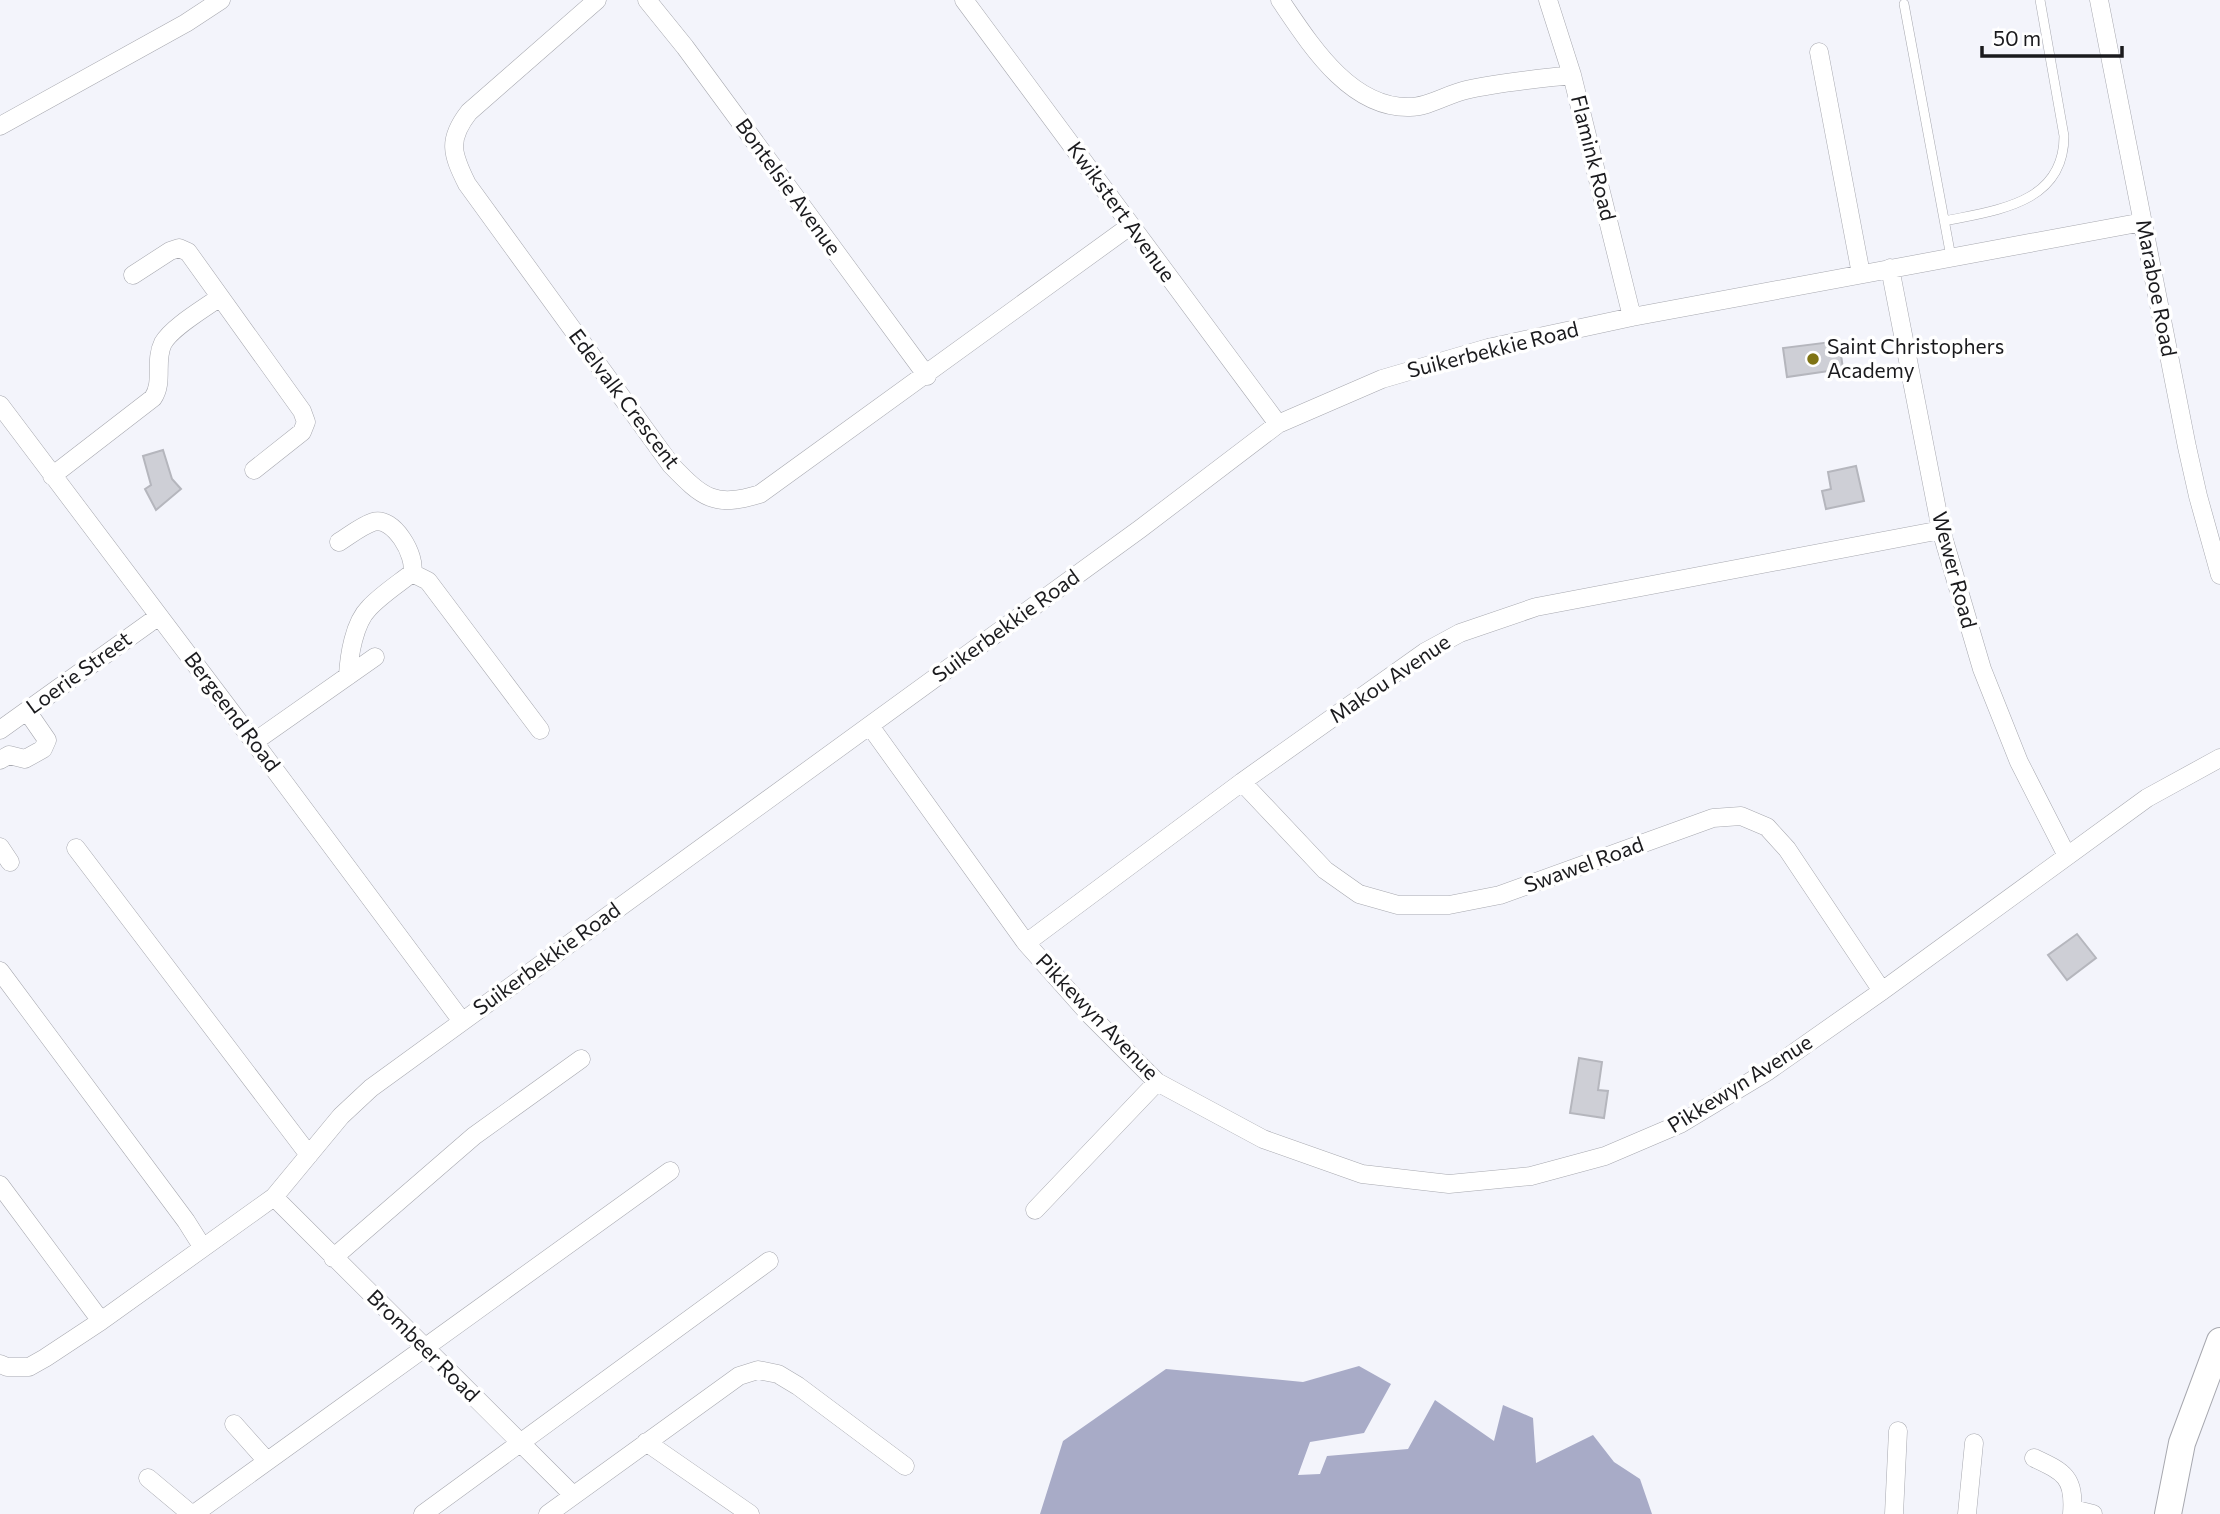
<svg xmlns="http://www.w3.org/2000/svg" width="2220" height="1514" font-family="Commissioner,sans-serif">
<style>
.water{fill:#a8abc7}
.building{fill:#cecfd6;stroke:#b5b6bd;stroke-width:2}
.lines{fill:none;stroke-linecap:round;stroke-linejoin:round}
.lane-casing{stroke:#a7a8af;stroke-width:10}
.street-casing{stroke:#a7a8af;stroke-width:19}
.secondary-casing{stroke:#a7a8af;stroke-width:28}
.lane{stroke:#fff;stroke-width:9}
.street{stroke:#fff;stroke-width:18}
.secondary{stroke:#fff;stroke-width:26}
.poi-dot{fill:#7f7314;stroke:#fff;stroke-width:2.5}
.labels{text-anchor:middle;stroke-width:7;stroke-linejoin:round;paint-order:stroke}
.street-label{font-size:21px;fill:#1a1a1d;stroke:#fff}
.poi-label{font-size:21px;fill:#1a1a1d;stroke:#fff;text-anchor:start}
</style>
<rect width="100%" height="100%" fill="#f3f4fb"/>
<path class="water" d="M 1359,1366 L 1391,1384 L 1364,1433 L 1310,1442 L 1298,1475 L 1320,1474 L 1327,1456 L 1408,1449 L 1435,1400 L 1494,1441 L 1503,1405 L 1533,1418 L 1536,1463 L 1593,1435 L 1614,1462 L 1640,1479 L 1652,1514 L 1040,1514 L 1063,1441 L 1166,1369 L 1303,1382 Z"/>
<path class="building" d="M 1839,341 L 1843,369 L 1787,377 L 1783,348 Z
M 163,450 L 172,479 L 181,489 L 156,510 L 145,489 L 151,485 L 143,456 Z
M 1856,466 L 1864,501 L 1826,509 L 1822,491 L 1831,489 L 1828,472 Z
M 2077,934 L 2096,958 L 2067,980 L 2048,955 Z
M 1579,1058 L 1602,1062 L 1598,1090 L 1608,1091 L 1604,1118 L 1570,1113 Z"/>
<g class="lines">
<g class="lane-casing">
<path id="lane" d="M 1904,4 L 1951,257
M 1945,221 C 1996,210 2064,204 2064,136 L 2040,0"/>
</g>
<g class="street-casing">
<path id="street" d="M 597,0 L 469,112 C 447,140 452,154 467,184 L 671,465 C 703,498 714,508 760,494 L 1130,226
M 647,0 L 685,47 L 927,376
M 964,0 L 1278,424
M 1280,0 C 1310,44 1350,109 1410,107 C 1428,107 1448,94 1466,90 C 1500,82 1537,79 1572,75
M 1548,0 L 1572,75 L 1632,317
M 2099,0 L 2187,447 L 2198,496 L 2220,575
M 1819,52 L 1861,274
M 0,126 L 186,23 L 221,0
M 1890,268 L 1941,530 L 1982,669 L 2019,762 L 2067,856
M 133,275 L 170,251 L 179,248 L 188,252 L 302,411 L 306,422 L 302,432 L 254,470
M 0,405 L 254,742 L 461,1020
M 52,476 L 153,398 C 164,382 154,361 163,343 C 172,327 205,308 220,297
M 339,542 C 349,536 361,526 373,522 C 393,515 417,556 412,573 C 398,584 381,595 369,608 C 354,623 349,656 348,676
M 412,573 L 428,581 L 540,730
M 870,726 L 1026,943 L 1090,1015 L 1157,1082 L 1263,1139 L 1362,1174 L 1449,1184 L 1531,1176 L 1605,1156 L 1680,1124 L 1768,1071 L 1882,991 L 2147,798 L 2220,758
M 0,730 L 159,616
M 254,742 L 375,657
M 0,760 L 9,755 L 25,759 L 43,749 L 47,740 L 27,711
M 1242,782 L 1325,870 L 1359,894 L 1398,905 L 1449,905 L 1500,895 L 1713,818 L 1741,816 L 1767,827 L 1787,849 L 1882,991
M 0,847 L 10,862
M 76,848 L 309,1155
M 1026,943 L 1242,782 L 1425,652 L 1460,633 L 1536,607 L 1941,530
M 0,971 L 186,1221 L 203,1248
M 0,1185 L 101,1321
M 274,1197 L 573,1495
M 1035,1210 L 1157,1082
M 333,1258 L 474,1136 L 581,1059
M 0,1364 L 7,1367 L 29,1367 L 45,1358 L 101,1321 L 274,1197 L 341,1116 L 371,1088 L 1140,529 L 1278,424 L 1382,379 L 1488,348 L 1632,317 L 2143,222
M 234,1424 L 267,1461
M 646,1442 L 750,1514
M 2034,1458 C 2064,1472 2075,1477 2072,1514
M 148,1478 L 191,1514
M 2073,1509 L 2093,1514
M 194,1514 L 670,1171
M 423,1514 L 769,1261
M 548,1514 L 739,1376 L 758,1370 L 778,1374 L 798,1386 L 905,1466
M 1894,1514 L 1898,1431
M 1967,1514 L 1974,1443"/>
</g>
<g class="secondary-casing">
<path id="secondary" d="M 2168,1514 L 2182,1443 L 2220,1341"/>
</g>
<use href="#lane" class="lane"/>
<use href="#street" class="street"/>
<use href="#secondary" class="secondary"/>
</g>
<circle class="poi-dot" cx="1813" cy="359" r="7"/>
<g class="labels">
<g class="street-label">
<text transform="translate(1593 158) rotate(76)" y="7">Flamink Road</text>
<text transform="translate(788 187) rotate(54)" y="7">Bontelsie Avenue</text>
<text transform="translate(1121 212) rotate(54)" y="7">Kwikstert Avenue</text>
<text transform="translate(2156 288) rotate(79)" y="7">Maraboe Road</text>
<text transform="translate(1493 350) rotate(-14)" y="7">Suikerbekkie Road</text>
<text transform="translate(624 399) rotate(53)" y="7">Edelvalk Crescent</text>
<text transform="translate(1954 570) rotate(75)" y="7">Wewer Road</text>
<text transform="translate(1006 626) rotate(-36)" y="7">Suikerbekkie Road</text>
<text transform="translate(79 673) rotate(-36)" y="7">Loerie Street</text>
<text transform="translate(1390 679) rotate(-34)" y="7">Makou Avenue</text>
<text transform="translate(232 712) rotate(53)" y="7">Bergeend Road</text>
<text transform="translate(1584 865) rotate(-20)" y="7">Swawel Road</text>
<text transform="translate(547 959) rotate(-36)" y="7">Suikerbekkie Road</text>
<text transform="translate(1097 1017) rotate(46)" y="7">Pikkewyn Avenue</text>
<text transform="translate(1740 1084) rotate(-32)" y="7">Pikkewyn Avenue</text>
<text transform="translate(423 1346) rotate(45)" y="7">Brombeer Road</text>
</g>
<g class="poi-label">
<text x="1827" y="354">Saint Christophers<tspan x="1827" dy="24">Academy</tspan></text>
</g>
</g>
<path d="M1982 46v10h140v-10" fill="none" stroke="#1a1a1d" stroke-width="3.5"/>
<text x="1993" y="46" font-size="21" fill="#1a1a1d" stroke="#ffffff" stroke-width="5" paint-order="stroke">50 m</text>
</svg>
